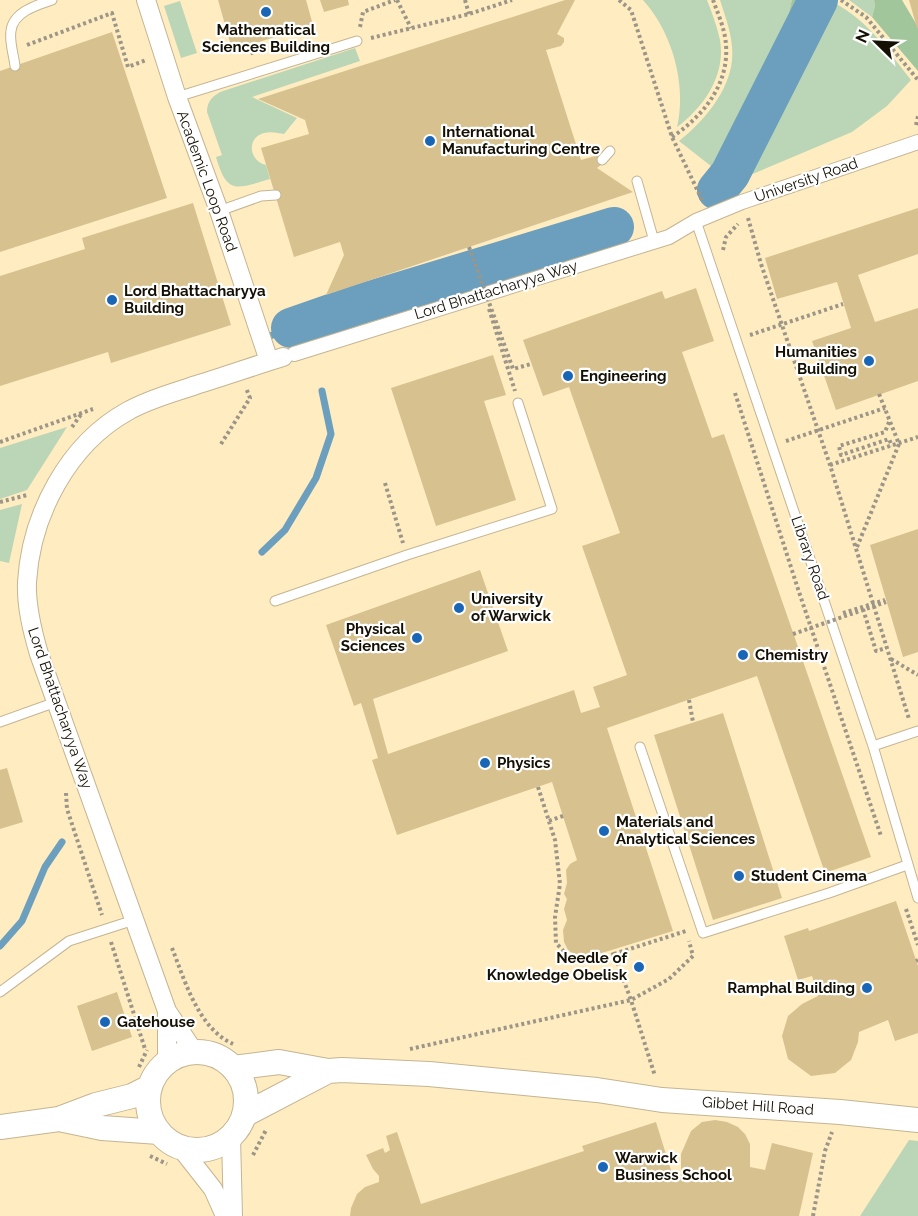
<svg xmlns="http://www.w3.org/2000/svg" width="918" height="1216" font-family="Raleway,sans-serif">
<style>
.built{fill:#ffecc1}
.green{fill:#bad6b7}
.forest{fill:#a1c69c}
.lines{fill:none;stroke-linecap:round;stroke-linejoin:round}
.stream{stroke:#6c9fbd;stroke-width:7}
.river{stroke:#6c9fbd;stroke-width:40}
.building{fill:#d7c18f}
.service-casing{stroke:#c4b592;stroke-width:11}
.pedestrian-casing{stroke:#c4b592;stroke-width:16}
.minor-casing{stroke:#c4b592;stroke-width:20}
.tertiary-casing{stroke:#c4b592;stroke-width:26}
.path{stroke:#9b9688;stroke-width:4;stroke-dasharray:3 3;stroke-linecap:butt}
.service{stroke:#fff;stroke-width:9}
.pedestrian{stroke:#fff;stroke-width:14}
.minor{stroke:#fff;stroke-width:18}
.tertiary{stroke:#fff;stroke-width:24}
.path-bridge{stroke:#9b9688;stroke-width:4;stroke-dasharray:3 3;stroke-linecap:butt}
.poi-dot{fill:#1a66b6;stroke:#fff;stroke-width:2}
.labels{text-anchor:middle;stroke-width:4.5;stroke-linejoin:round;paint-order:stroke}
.poi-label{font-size:15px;font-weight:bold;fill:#151004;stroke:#fff;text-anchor:start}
.street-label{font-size:15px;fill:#151004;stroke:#fff}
</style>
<rect width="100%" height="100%" fill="#fdf7e9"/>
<path class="built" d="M 0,0 L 918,0 L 918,1216 L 0,1216 Z"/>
<path class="green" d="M 643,0 L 707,0 C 712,13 717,26 720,40 C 726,75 704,107 677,127 C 687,84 672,32 643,0 Z
M 720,0 L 792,0 L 777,61 L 716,170 L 679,141 C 703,122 729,92 732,60 C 734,39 726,19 720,0 Z
M 849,0 L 874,0 L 875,6 L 872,17 Z
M 180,1 L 197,53 L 181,58 L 164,6 Z
M 834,3 C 868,20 888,51 911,80 L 887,106 L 852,132 L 743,178 L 780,115 Z
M 355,48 L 360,61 L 252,97 L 297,118 L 284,134 C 278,133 271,131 264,133 C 246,138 249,161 266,165 L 270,179 C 236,189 227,195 216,157 L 222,155 L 207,112 C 207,101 213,95 223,91 Z
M 67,427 L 27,490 L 0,499 L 0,448 Z
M 22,504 L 9,563 L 0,561 L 0,510 Z
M 909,1140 L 918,1141 L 918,1216 L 860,1216 Z"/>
<path class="forest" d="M 792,0 L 829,0 L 834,3 L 780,115 L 743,178 L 716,170 L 777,61 Z
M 874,0 L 902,0 L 918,27 L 918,71 L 872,17 L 875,6 Z"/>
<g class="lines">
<path class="stream" d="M 262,339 L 291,328
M 262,552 L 285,530 L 316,478 L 331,434 L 322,391
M 0,946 L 22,921 L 45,867 L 62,842"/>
<path class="river" d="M 717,190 L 730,174 L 818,0
M 291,328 L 354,306 L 614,227"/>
</g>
<path class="building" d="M 218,0 L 306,0 L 313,25 L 252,44 L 253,46 L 248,47 L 247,45 L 232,49 Z
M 320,0 L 348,0 L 349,5 L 324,12 Z
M 565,0 L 575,0 L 557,34 L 564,38 L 564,42 L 561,46 L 546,50 L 581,160 L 595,156 L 600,156 L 602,160 L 601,165 L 597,168 L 633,192 L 326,295 L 344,255 L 340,242 L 294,257 L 261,148 L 309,134 L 305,120 L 258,99 Z
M 909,0 L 918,0 L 918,28 L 917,28 Z
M 112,32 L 167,198 L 0,252 L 0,71 Z
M 193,203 L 231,325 L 111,363 L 108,352 L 0,386 L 0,276 L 85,249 L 82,238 Z
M 918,208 L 918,254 L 858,275 L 875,322 L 918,308 L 918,381 L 836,410 L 812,341 L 851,328 L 837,282 L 777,299 L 765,258 Z
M 696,288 L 714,341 L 682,352 L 712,438 L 724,434 L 871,857 L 825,873 L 757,676 L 607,728 L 673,931 L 589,957 L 576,956 L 568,950 L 564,942 L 563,930 L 567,920 L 564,909 L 567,899 L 564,894 L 567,883 L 566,870 L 570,864 L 577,860 L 552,782 L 397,835 L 372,760 L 378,758 L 361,703 L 354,706 L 326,625 L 480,570 L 508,651 L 373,699 L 388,754 L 574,690 L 581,713 L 600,707 L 593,687 L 627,675 L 582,546 L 620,533 L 569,387 L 543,396 L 523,340 L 662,291 L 665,299 Z
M 493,355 L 506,395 L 484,401 L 516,500 L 436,526 L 391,388 Z
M 918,529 L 918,652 L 903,657 L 870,545 Z
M 723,713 L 782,898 L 713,920 L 654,735 Z
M 7,768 L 23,822 L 0,829 L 0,770 Z
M 896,901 L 918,966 L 918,1033 L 895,1041 L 888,1020 L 859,1032 L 858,1042 L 851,1060 L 835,1073 L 811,1076 L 788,1059 L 782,1036 L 788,1016 L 802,1004 L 818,996 L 812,976 L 798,980 L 784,936 L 808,928 L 809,931 Z
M 117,992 L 132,1037 L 92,1051 L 77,1006 Z
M 715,1120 L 727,1122 L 738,1127 L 745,1134 L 750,1144 L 750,1167 L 765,1170 L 772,1143 L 813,1153 L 799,1216 L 350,1216 L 351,1208 L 357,1194 L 365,1187 L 379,1182 L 379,1176 L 373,1169 L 366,1155 L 383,1148 L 385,1153 L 390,1150 L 386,1136 L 397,1132 L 421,1204 L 584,1151 L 582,1146 L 656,1122 L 674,1180 L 681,1177 L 681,1154 L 691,1131 L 702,1122 Z"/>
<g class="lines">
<g class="service-casing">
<path id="service" d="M 15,66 C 14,56 9,41 11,31 C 13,12 37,5 52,0
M 177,97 L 357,41
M 602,160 L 610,151
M 637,181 L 654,241
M 219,211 L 261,196 L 276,195
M 696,221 L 873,746 L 918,898
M 275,601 L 407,555 L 552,509 L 518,403
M 0,722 L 56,702
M 873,746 L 918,731
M 640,747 L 703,933 L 829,893 L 907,865
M 0,992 L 69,941 L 134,920"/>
</g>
<g class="pedestrian-casing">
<path id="pedestrian" d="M 294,354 L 669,237 L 696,221 L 742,202 L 918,142"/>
</g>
<g class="minor-casing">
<path id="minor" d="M 146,0 L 177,97 L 219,211 L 269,361
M 167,1011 L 167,1063
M 195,1053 L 167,1011 L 39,654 C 32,630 26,606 27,582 C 31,515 68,444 128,411 C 149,399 173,393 196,385 C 225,376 254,366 283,357
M 231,1137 L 233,1216
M 180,1147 L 213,1189 L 225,1216"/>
</g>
<g class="tertiary-casing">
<path id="tertiary" d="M148 1101a49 49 0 1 1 98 0a49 49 0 1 1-98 0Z
M 233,1068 L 279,1062 L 328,1071 L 342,1070 L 429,1074 L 597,1090 L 662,1100 L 840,1112 L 918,1120
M 244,1115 L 328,1071
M 59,1119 L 102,1128 L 159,1132
M 0,1127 L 59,1119 L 96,1105 L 132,1096 L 150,1087"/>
</g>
<path class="path" d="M 397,0 L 411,28
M 465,0 L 469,14
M 619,0 L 631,10 L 672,137 L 703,202
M 841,0 L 866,17 L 918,80
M 360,27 L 363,12 L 395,0
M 371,38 L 469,14 L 512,0
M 27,45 L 112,13 L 128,67 L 146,60
M 250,46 L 254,57
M 916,125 L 918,116
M 672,137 C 703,116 729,85 726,45 C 725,29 718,14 713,0
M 748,218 L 761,264 L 830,465 L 909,719
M 723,250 L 726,237 L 738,224
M 489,309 L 515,391
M 750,335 L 843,304
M 735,393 L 798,589 L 881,836
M 889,422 L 885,432 L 839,446 L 841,455 L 889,439 L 892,446
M 72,427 L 82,413
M 786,441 L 885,408
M 0,442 L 93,409
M 221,444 L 250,398 L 246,388
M 830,465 L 918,437
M 385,483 L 403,543
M 0,502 L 27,495
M 857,547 L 899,444 L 879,394
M 863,609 L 876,651 L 886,648
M 843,613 L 885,600
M 891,659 L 918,675
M 689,700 L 693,722
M 538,787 L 555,840 L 560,884 L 555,917 L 556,943 L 569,957 L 592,961 L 614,954 L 631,1000 L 655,1076
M 66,793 L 67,809 L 102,915
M 549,821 L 563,816
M 906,909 L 918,945
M 111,942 L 145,1049
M 172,948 C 185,981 198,1028 233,1044
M 614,954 L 686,931
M 916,961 L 918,960
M 410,1049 L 631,1000 L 669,979 L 693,956 L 689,941
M 139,1067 L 147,1050
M 253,1155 L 266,1130
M 150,1156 L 167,1164
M 813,1216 L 825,1151 L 832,1132"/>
<use href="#service" class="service"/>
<use href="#pedestrian" class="pedestrian"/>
<use href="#minor" class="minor"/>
<use href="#tertiary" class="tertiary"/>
<path class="path-bridge" d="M 469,247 L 513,369 L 531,364
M 793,634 L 886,602"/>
</g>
<g class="poi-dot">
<circle cx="266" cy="12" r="6"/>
<circle cx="430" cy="141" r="6"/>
<circle cx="112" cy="300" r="6"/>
<circle cx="869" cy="361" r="6"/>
<circle cx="568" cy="376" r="6"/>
<circle cx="459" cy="608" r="6"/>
<circle cx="417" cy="638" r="6"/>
<circle cx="743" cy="655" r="6"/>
<circle cx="485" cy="763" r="6"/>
<circle cx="604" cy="831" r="6"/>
<circle cx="739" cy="876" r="6"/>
<circle cx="639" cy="967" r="6"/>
<circle cx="867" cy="988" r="6"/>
<circle cx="105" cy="1022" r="6"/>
<circle cx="603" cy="1167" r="6"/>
</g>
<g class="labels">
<g class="poi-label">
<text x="266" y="35" text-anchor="middle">Mathematical<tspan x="266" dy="17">Sciences Building</tspan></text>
<text x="442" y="137">International<tspan x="442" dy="17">Manufacturing Centre</tspan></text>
<text x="124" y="296">Lord Bhattacharyya<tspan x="124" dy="17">Building</tspan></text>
<text x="857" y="357" text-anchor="end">Humanities<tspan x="857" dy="17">Building</tspan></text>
<text x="580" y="381">Engineering</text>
<text x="471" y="604">University<tspan x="471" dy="17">of Warwick</tspan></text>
<text x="405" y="634" text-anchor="end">Physical<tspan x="405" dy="17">Sciences</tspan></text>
<text x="755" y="660">Chemistry</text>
<text x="497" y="768">Physics</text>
<text x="616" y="827">Materials and<tspan x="616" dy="17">Analytical Sciences</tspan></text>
<text x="751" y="881">Student Cinema</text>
<text x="627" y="963" text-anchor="end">Needle of<tspan x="627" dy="17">Knowledge Obelisk</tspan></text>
<text x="855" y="993" text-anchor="end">Ramphal Building</text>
<text x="117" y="1027">Gatehouse</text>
<text x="615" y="1163">Warwick<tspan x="615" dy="17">Business School</tspan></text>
</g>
<g class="street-label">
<text transform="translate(806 180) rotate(-19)" y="5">University Road</text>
<text transform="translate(207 181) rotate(70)" y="5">Academic Loop Road</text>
<text transform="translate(496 290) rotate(-17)" y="5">Lord Bhattacharyya Way</text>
<text transform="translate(810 558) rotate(71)" y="5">Library Road</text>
<text transform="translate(60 708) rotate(71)" y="5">Lord Bhattacharyya Way</text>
<text transform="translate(758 1106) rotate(4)" y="5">Gibbet Hill Road</text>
</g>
</g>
<g transform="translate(876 42) rotate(294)" stroke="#ffffff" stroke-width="4.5" paint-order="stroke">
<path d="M0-4.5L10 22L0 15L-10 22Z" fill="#151004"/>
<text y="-9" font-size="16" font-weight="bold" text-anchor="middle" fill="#151004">N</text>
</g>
</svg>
